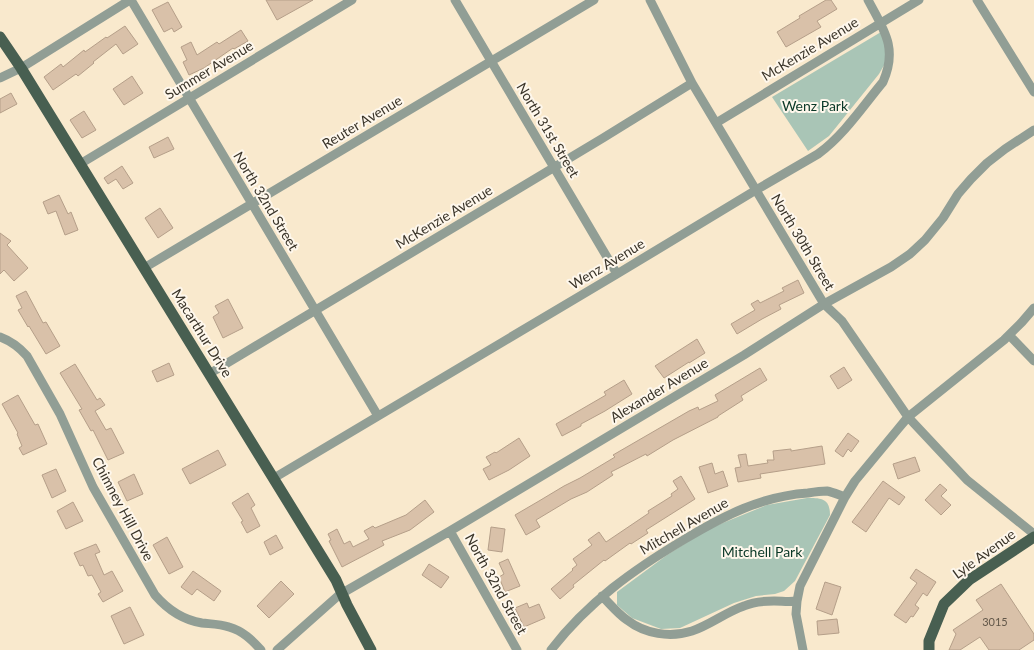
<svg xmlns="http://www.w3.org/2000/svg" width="1034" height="650" font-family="Lato,sans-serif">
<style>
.green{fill:#a9c5b6}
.building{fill:#d9c1a9;stroke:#b59f89}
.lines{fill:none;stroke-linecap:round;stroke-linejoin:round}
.minor{stroke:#919e95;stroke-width:9}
.major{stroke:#485f51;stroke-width:11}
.labels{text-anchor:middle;stroke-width:4;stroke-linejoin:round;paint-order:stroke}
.number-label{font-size:11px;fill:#625749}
.street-label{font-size:14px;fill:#3a3429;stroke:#fef7ec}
.park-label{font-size:14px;fill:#0a3827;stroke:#fef7ec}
</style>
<rect width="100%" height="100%" fill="#f9e9cd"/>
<path class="green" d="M 881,32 L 887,45 L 887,60 L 879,74 L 829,136 L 808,151 L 772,97 Z
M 807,498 C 821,498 830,498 830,515 L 795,581 L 784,591 L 775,594 L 756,596 L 734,603 L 680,628 L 661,629 L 632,618 L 617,605 L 617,592 L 667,555 L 708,529 L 767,505 Z"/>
<path class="building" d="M 266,0 L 313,0 L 277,20 Z
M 826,0 L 831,0 L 837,9 L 817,21 L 821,27 L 786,47 L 777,32 L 800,18 L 799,16 Z
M 168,2 L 182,27 L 174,32 L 172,28 L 164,32 L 152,10 Z
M 125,26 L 138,44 L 123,54 L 116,44 L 93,62 L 94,63 L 78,76 L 76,74 L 53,90 L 44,77 L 61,64 L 63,67 L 84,50 L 85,52 L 106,37 L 107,38 Z
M 241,30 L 248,41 L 234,49 L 233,48 L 204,68 L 189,75 L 183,62 L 187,60 L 181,47 L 191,42 L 197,55 L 217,42 L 219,44 Z
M 132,76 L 143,93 L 124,105 L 113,89 Z
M 11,93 L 17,104 L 0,113 L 0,99 Z
M 84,111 L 96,130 L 82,138 L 70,120 Z
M 168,137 L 174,149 L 154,158 L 149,147 Z
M 122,166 L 133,183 L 123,189 L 116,179 L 108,184 L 104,178 Z
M 59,195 L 68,214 L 71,212 L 78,230 L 65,235 L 56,211 L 48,214 L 43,202 Z
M 160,208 L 173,228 L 158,238 L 145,218 Z
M 0,233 L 11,241 L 7,245 L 28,268 L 14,281 L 4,270 L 0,274 Z
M 798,280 L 804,293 L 779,305 L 781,309 L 762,319 L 737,334 L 731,324 L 755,310 L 751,304 L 758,300 L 760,303 L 784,291 L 782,288 Z
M 26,291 L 43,323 L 46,322 L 60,346 L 46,354 L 29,326 L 28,327 L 18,310 L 22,308 L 16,296 Z
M 228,299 L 243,328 L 223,338 L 213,317 L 219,313 L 215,306 Z
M 697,339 L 705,353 L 689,363 L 689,362 L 664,378 L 655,366 Z
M 169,363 L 174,375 L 157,382 L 152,371 Z
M 75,364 L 97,400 L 100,398 L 105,405 L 95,411 L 106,430 L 111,428 L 124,453 L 108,460 L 93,430 L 91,431 L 79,410 L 82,409 L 60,373 Z
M 844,367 L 852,380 L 838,389 L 830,376 Z
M 760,368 L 767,380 L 741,396 L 743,400 L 718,416 L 718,417 L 673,440 L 647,456 L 646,454 L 611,472 L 613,475 L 587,492 L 571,499 L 536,520 L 540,527 L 526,535 L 515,515 L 539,501 L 564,486 L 580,478 L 615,457 L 613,455 L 689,411 L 698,407 L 699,410 L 718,401 L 715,395 Z
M 624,380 L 632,394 L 605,411 L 581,424 L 581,426 L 562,436 L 556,424 L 606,395 L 604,392 Z
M 18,395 L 35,425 L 38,424 L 47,444 L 23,455 L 19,448 L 22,446 L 17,434 L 18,433 L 2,404 Z
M 848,433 L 859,441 L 851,452 L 848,449 L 843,457 L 835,451 Z
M 519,438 L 530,456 L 509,470 L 489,480 L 483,469 L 491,465 L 486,457 L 495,452 L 496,453 Z
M 822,446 L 825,464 L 760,474 L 761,478 L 738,482 L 735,468 L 741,467 L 738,455 L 746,454 L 748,466 L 768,463 L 767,460 L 774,460 L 773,451 L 791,449 L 791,451 Z
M 218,450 L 226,465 L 190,484 L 182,469 Z
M 915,457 L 920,471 L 898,479 L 893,464 Z
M 712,463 L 715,474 L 723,471 L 728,486 L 708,493 L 699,467 Z
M 56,469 L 66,491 L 52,498 L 42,475 Z
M 134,474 L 143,494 L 127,501 L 118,482 Z
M 681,476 L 695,499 L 646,530 L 648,533 L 631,544 L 630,543 L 605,561 L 604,560 L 573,585 L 574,587 L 560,599 L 551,589 L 573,570 L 572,569 L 577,565 L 573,559 L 592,545 L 588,540 L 599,532 L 606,542 L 649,513 L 648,511 L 672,496 L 671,494 L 678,489 L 673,481 Z
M 883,481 L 905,497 L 899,505 L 889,498 L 866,532 L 852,522 Z
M 940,484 L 947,490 L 941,496 L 951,505 L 941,515 L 925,500 Z
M 248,493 L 255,505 L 251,508 L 260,526 L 247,533 L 241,522 L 243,521 L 232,503 Z
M 425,500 L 434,512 L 410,530 L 382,541 L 384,545 L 342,567 L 329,541 L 331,540 L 328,534 L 337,529 L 344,544 L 350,541 L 353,547 L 369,539 L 364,531 L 373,526 L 375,528 L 406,515 Z
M 73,502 L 83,521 L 66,529 L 57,511 Z
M 491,527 L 505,529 L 502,552 L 488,550 Z
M 276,535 L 283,548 L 270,555 L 264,542 Z
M 167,537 L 183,567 L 169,574 L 153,545 Z
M 96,544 L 100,552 L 95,554 L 104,575 L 112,571 L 123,591 L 103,602 L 98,594 L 101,592 L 92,575 L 88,576 L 83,565 L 80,566 L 74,553 Z
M 508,559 L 520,586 L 505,592 L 499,577 L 504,574 L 499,563 Z
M 429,564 L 449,577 L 441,588 L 422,575 Z
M 916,569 L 936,582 L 927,596 L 923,593 L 915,605 L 919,608 L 913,617 L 911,616 L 906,623 L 894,615 L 917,583 L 910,578 Z
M 193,571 L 221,591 L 214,601 L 197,589 L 192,595 L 181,587 Z
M 281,581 L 294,594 L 269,618 L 257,606 Z
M 825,582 L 841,587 L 832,615 L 816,609 Z
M 1001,584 L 1034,634 L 1034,640 L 1019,650 L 989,650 L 980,637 L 960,650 L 949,650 L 956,634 L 953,630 L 983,610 L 976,600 Z
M 527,603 L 529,608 L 539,604 L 545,618 L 524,627 L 515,608 Z
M 130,607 L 144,635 L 124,644 L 111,616 Z
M 837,619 L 839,633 L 818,635 L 817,621 Z"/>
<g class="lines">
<path class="minor" d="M 131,0 L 378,416
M 455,0 L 617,274
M 650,0 L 692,83 L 824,304 L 842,321 L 908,417 L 967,480 L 1034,534
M 977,0 L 1034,92
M 0,78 L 21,68 L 130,0
M 716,123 L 919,0
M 80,164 L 352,0
M 144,268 L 594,0
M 1009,335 L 1034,361
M 0,337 C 11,341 19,347 27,356 L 60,414 L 93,487 L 155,595 C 168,610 183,620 202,623 C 211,624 220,624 229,627 C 243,631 252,640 261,650
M 209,374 L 603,138 L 692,83
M 274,478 L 617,274 L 756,190 L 818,154 C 844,135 863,106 883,82 C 898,48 884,30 868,0
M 450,531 L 517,650
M 602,596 C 610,604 618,614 627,620 C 645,634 670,638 692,631 C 710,625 726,612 744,606 C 753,602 764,601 774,601 C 782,601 789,602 797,601
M 277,650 L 339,595 L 450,531 L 744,355 L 824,304 L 891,267 L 910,254 L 925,240 L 943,218 L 958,194 L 971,179 L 987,163 L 1005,149 L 1034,130
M 551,650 C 588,602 633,570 685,539 C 723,516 762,496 808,493 C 814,492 821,491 827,491 C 833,492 839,495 845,497
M 803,650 L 796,614 L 797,601 L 800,586 L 845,497 L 855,481 L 898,429 L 908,417 L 1004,340 L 1022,322 L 1034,308"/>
<path class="major" d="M 0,37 L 21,68 L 336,580 L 347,605 L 371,650
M 929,650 L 929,641 L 944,604 L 969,580 L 1034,537"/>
</g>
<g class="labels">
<g class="number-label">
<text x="995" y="626">3015</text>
</g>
<g class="street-label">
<text transform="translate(810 49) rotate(-31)" y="5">McKenzie Avenue</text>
<text transform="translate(209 70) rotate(-31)" y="5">Summer Avenue</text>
<text transform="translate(362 122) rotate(-31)" y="5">Reuter Avenue</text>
<text transform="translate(548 130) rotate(59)" y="5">North 31st Street</text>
<text transform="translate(266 201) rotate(59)" y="5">North 32nd Street</text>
<text transform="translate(444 217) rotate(-31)" y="5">McKenzie Avenue</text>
<text transform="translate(803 242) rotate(59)" y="5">North 30th Street</text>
<text transform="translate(607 264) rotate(-31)" y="5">Wenz Avenue</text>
<text transform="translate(202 333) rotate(58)" y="5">Macarthur Drive</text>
<text transform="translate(659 390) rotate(-31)" y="5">Alexander Avenue</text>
<text transform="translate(123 509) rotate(62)" y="5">Chimney Hill Drive</text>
<text transform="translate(684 526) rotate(-30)" y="5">Mitchell Avenue</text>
<text transform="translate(984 554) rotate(-36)" y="5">Lyle Avenue</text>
<text transform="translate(496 584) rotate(61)" y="5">North 32nd Street</text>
</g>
<g class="park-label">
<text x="815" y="111">Wenz Park</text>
<text x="762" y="557">Mitchell Park</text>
</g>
</g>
</svg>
